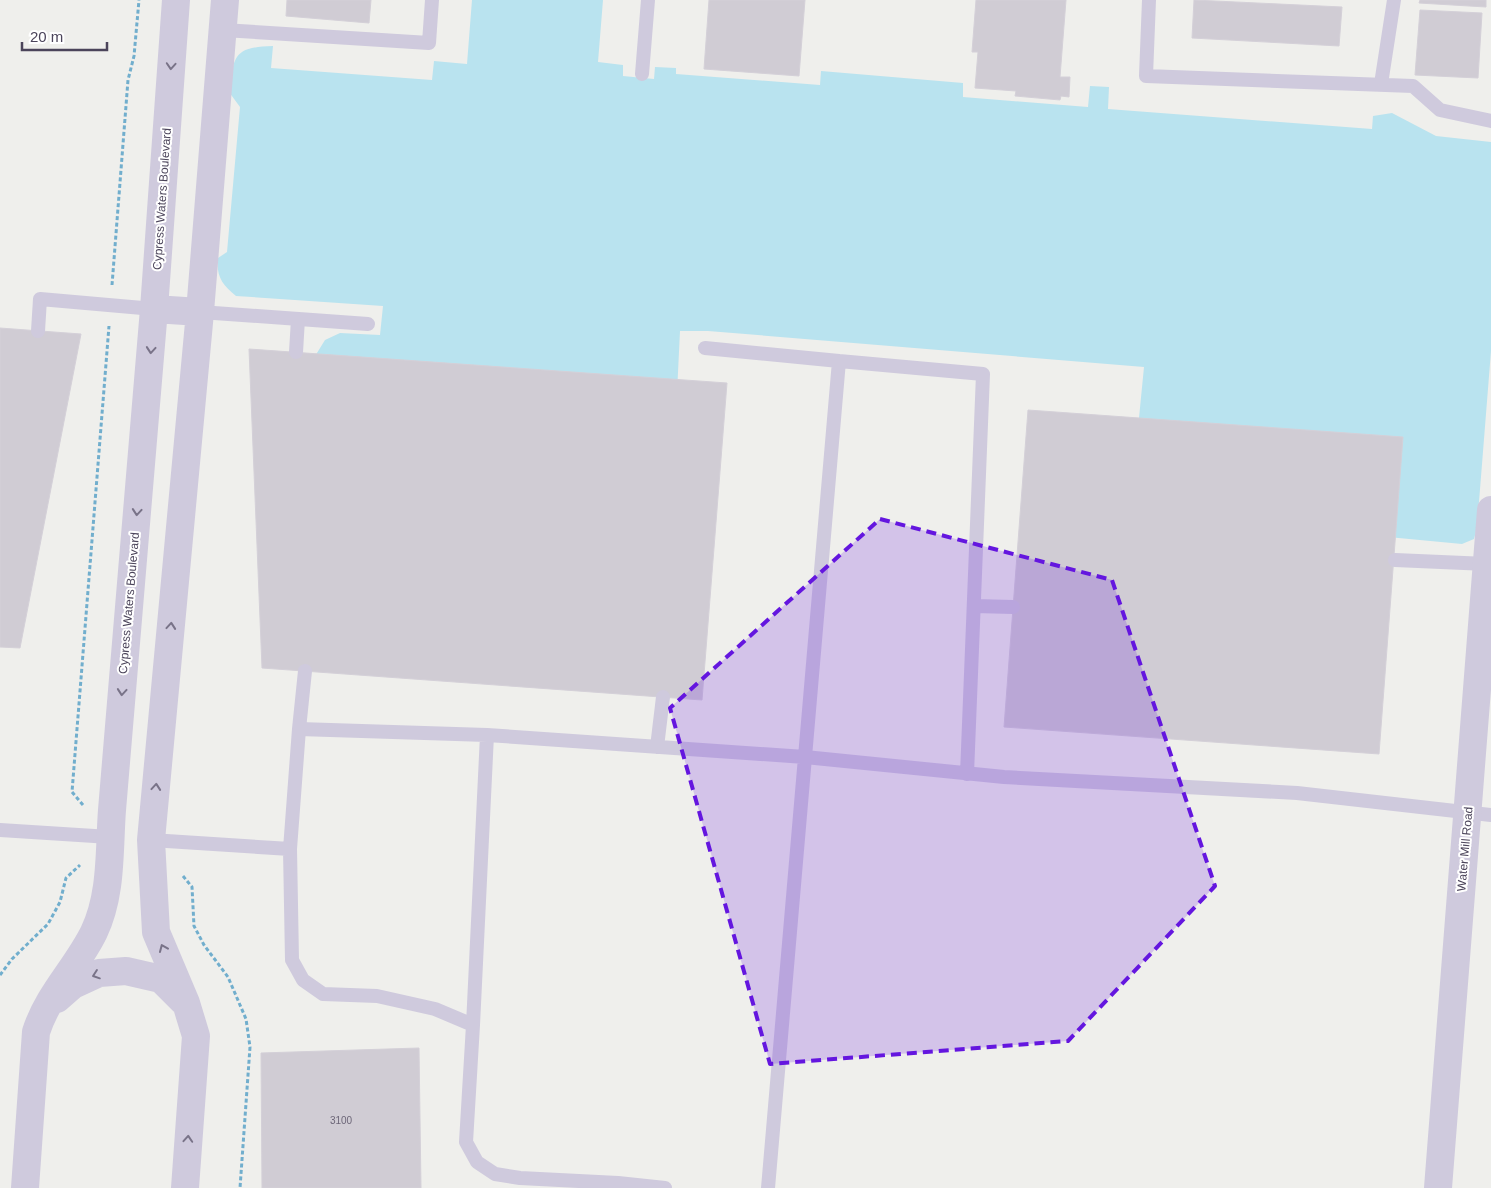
<svg xmlns="http://www.w3.org/2000/svg" width="1491" height="1188" font-family="Helvetica,sans-serif">
<style>
.green{fill:#b9e3ef}
.building{fill:#d0ccd4;stroke:#d4d0d8}
.lines{fill:none;stroke-linecap:round;stroke-linejoin:round}
.path{stroke:#71aecd;stroke-width:3;stroke-dasharray:4 2.5;stroke-linecap:butt}
.service{stroke:#cfcadd;stroke-width:14}
.minor{stroke:#cfcadd;stroke-width:28}
.tertiary{stroke:#cfcadd;stroke-width:28}
.oneway{stroke:#797388}
.marked{fill:#6416df;fill-opacity:0.2;stroke:#6416df;stroke-width:4;stroke-dasharray:10 6;stroke-linejoin:round}
.labels{text-anchor:middle;stroke-width:4;stroke-linejoin:round;paint-order:stroke}
.number-label{font-size:10px;fill:#6c6678}
.street-label{font-size:12px;fill:#4b445a;stroke:#fff}
</style>
<rect width="100%" height="100%" fill="#efefec"/>
<path class="green" d="M 472,0 L 603,0 L 598,62 L 623,65 L 623,76 L 654,79 L 655,67 L 676,68 L 676,74 L 820,85 L 821,71 L 963,83 L 963,97 L 1088,107 L 1090,86 L 1109,87 L 1108,109 L 1372,129 L 1373,116 L 1392,113 L 1436,136 L 1491,142 L 1491,351 L 1477,527 L 1474,539 L 1462,544 L 1388,537 L 1138,428 L 1144,367 L 708,331 L 680,331 L 677,393 L 312,361 L 325,340 L 340,333 L 380,335 L 383,306 L 236,296 C 222,285 216,276 218,258 L 227,252 L 240,107 L 229,92 C 234,56 233,47 273,46 L 271,68 L 432,80 L 434,61 L 467,64 Z"/>
<path class="building" d="M 287,0 L 371,0 L 369,23 L 286,16 Z
M 709,0 L 805,0 L 799,76 L 704,69 Z
M 976,0 L 1066,0 L 1060,77 L 1070,77 L 1069,97 L 1061,96 L 1060,100 L 1015,96 L 1016,91 L 975,88 L 978,52 L 972,52 Z
M 1194,0 L 1342,7 L 1339,46 L 1192,38 Z
M 1420,0 L 1486,0 L 1486,7 L 1419,3 Z
M 1420,10 L 1482,13 L 1478,78 L 1415,75 Z
M 0,328 L 81,334 L 20,648 L 0,647 Z
M 249,349 L 727,383 L 702,700 L 262,668 Z
M 1028,410 L 1403,437 L 1379,754 L 1004,727 Z
M 419,1048 L 421,1188 L 262,1188 L 261,1053 Z"/>
<g class="lines">
<path class="path" d="M 112,285 L 128,80 L 134,56 L 139,0
M 83,805 L 72,792 L 109,326
M 183,876 L 192,887 L 194,926 L 204,945 L 228,977 L 246,1019 L 250,1047 L 240,1188
M 0,975 L 12,959 L 48,924 L 60,902 L 66,878 L 80,865"/>
<path class="service" d="M 1149,0 L 1146,76 L 1413,86 L 1440,110 L 1491,121
M 223,30 L 429,43 L 432,0
M 642,74 L 648,0
M 1381,84 L 1394,0
M 200,312 L 368,324
M 38,331 L 40,299 L 154,309
M 705,348 L 839,361 L 768,1188
M 296,352 L 298,319
M 839,361 L 983,374 L 967,774
M 1395,560 L 1487,564
M 974,606 L 1013,607
M 299,729 L 305,671
M 657,747 L 663,697
M 0,830 L 110,837
M 151,840 L 290,849
M 473,1025 L 487,735
M 665,1188 L 618,1183 L 520,1178 L 495,1174 L 477,1162 L 466,1142 L 473,1025 L 435,1009 L 377,996 L 323,994 L 303,980 L 292,960 L 290,849 L 299,729 L 487,735 L 805,757 L 1004,777 L 1297,793 L 1491,815"/>
<path class="minor" d="M 1438,1188 L 1491,510"/>
<path class="tertiary" d="M 154,309 L 200,312
M 57,999 L 73,985 L 99,973 L 126,971 L 161,979 L 183,1001
M 25,1188 L 36,1032 C 48,994 77,967 94,932 C 112,894 109,851 112,810 L 154,309 L 176,0
M 185,1188 L 196,1036 L 186,1003 L 156,932 L 151,840 L 200,312 L 225,0"/>
</g>
<defs><path id="oneway-chevron" d="M-2-3.5L2.5 0L-2 3.5" fill="none" stroke-width="1.6" stroke-linecap="round" stroke-linejoin="round" transform="scale(1.25)"/></defs>
<g class="oneway">
<use href="#oneway-chevron" transform="translate(171 66) rotate(94)"/>
<use href="#oneway-chevron" transform="translate(151 350) rotate(95)"/>
<use href="#oneway-chevron" transform="translate(137 512) rotate(95)"/>
<use href="#oneway-chevron" transform="translate(171 626) rotate(-85)"/>
<use href="#oneway-chevron" transform="translate(122 692) rotate(95)"/>
<use href="#oneway-chevron" transform="translate(156 787) rotate(-85)"/>
<use href="#oneway-chevron" transform="translate(163 948) rotate(-113)"/>
<use href="#oneway-chevron" transform="translate(96 975) rotate(161)"/>
<use href="#oneway-chevron" transform="translate(188 1139) rotate(-86)"/>
</g>
<path class="marked" d="M 880,519 L 1112,580 L 1215,886 L 1068,1041 L 770,1064 L 670,708 Z"/>
<g class="labels">
<g class="number-label">
<text x="341" y="1124">3100</text>
</g>
<g class="street-label">
<text transform="translate(162 199) rotate(-86)" y="4">Cypress Waters Boulevard</text>
<text transform="translate(129 603) rotate(-85)" y="4">Cypress Waters Boulevard</text>
<text transform="translate(1465 849) rotate(-85)" y="4">Water Mill Road</text>
</g>
</g>
<path d="M22 42v8h85v-8" fill="none" stroke="#4b445a" stroke-width="2.5"/>
<text x="30" y="42" font-size="15" fill="#4b445a" stroke="#ffffff" stroke-width="4" paint-order="stroke">20 m</text>
</svg>
